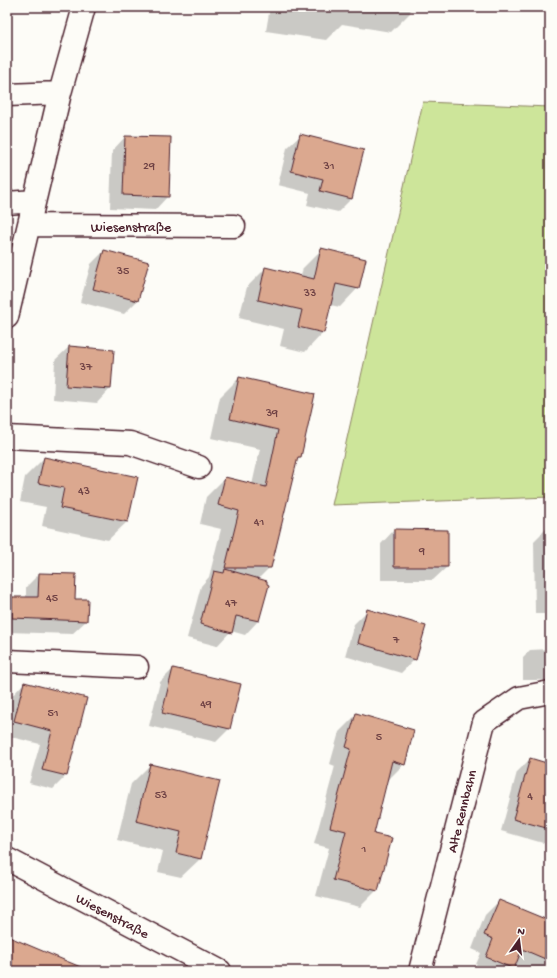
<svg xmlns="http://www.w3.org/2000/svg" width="557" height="978" font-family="'Gochi Hand',sans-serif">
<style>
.green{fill:#cde59a;stroke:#8c8262}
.shadow{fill:#0003}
.building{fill:#dba88f;stroke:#4a1f2b}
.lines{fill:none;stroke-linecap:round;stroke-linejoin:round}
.minor-casing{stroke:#4a1f2b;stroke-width:25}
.minor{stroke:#fdfcf7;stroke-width:22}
.labels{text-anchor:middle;stroke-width:3.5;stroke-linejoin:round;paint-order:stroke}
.number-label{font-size:12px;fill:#6e4144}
.street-label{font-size:14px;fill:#4a1f2b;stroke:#fdfcf7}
</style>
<rect width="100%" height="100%" fill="#fdfcf7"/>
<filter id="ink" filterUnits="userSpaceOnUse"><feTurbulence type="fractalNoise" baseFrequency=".025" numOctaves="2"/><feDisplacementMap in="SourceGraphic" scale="8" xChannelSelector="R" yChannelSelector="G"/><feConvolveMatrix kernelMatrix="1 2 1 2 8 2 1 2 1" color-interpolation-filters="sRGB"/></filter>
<g filter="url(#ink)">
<path class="green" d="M 423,102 L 550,107 L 550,497 L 332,505 Z"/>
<path class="shadow" d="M 270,7 L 411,7 L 410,13 L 391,32 L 342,24 L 326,40 L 266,31 Z
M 301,135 L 351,199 L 338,212 L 307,205 L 310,193 L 278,185 L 287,148 Z
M 125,137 L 168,196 L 155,210 L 110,208 L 112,151 Z
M 322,249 L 358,288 L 340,307 L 330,305 L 323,333 L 305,352 L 280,346 L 284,329 L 239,318 L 247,287 L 266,268 L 301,276 L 303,268 Z
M 104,251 L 148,263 L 137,301 L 124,314 L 80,302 L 91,264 Z
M 69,347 L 113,351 L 110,389 L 97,403 L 53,399 L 55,360 Z
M 239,378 L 300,457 L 296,461 L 270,567 L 258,579 L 268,585 L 258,621 L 245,635 L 231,631 L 217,646 L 187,638 L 201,586 L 209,577 L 221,529 L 200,524 L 206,497 L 225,478 L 252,485 L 260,449 L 211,438 L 220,397 Z
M 44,458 L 127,522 L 108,540 L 42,526 L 46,507 L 20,502 L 25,477 Z
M 550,525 L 550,614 L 535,614 L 534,541 Z
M 394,530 L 447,567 L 433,580 L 381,580 L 381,544 Z
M 39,574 L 86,621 L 72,634 L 7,632 L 7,603 L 13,598 L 26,598 L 26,587 Z
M 368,610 L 415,659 L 401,673 L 345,656 L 354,624 Z
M 550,649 L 550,678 L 548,680 L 523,680 L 523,657 L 530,650 Z
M 173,669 L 229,729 L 216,742 L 149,726 L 160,682 Z
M 24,683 L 86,699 L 66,776 L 53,789 L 29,783 L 40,744 L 7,736 L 7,711 L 11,697 Z
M 357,714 L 404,764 L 387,781 L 372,834 L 377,890 L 360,907 L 316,896 L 329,848 L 314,844 L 335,766 L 330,764 L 339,732 Z
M 530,759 L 550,765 L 550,845 L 501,831 L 517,772 Z
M 150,765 L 200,859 L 181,877 L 158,872 L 163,851 L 117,840 L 131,784 Z
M 499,901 L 550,922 L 550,969 L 548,971 L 529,971 L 515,965 L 511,971 L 473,971 L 481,953 L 472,949 L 485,915 Z"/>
<path class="building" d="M 300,134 L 364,150 L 352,199 L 320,191 L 323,179 L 291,171 Z
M 125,136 L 171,137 L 169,197 L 123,195 Z
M 321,248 L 366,259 L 359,289 L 336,284 L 324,333 L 298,327 L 302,310 L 258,300 L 265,267 L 314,279 Z
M 104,250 L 149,262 L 138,301 L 93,289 Z
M 69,346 L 114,350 L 111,389 L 66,386 Z
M 239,377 L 315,394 L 301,457 L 298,457 L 271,568 L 225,568 L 239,511 L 218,505 L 225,477 L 266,487 L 278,430 L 230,419 Z
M 44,457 L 138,477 L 128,522 L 60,508 L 64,488 L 38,483 Z
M 394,529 L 448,530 L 448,567 L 394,567 Z
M 225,569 L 267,581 L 267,584 L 269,585 L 259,621 L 236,616 L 232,633 L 200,624 L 214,571 L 224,573 Z
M 39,573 L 76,574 L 75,599 L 88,599 L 87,621 L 12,618 L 12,597 L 38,597 Z
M 367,609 L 426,626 L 416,660 L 358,643 Z
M 173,668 L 241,684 L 230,729 L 162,713 Z
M 24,682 L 87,698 L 67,776 L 42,770 L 52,731 L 14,721 Z
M 356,713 L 414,730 L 405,765 L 392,761 L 374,834 L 392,838 L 378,891 L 333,880 L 346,831 L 330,827 L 351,749 L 346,747 Z
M 530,758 L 550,764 L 550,829 L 513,819 Z
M 150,764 L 220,781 L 201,859 L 176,853 L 181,832 L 136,821 Z
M 499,900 L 550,921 L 550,961 L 522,949 L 514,969 L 486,957 L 493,939 L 484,935 Z
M 7,936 L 90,971 L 7,971 Z"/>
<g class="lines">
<g class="minor-casing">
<path id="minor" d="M 7,95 L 60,93
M 7,203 L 34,201
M 29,225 L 234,226
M 7,317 L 60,93 L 84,7
M 7,437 L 130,443 L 199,467
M 7,661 L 137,667
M 7,859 L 220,971
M 420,971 L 484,722 L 519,698 L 550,692"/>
</g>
<use href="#minor" class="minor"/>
</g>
</g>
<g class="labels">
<g class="number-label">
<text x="149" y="169">29</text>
<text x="329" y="169">31</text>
<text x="123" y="274">35</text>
<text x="310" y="296">33</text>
<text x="86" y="370">37</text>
<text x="272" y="416">39</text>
<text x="84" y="494">43</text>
<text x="259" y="525">41</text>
<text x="422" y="554">9</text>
<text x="52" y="601">45</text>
<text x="231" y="606">47</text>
<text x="396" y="643">7</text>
<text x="206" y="707">49</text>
<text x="53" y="716">51</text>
<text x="379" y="740">5</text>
<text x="161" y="798">53</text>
<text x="530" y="799">4</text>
<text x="364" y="852">1</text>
</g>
<g class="street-label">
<text x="131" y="231">Wiesenstraße</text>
<text transform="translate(461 811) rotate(-76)" y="5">Alte Rennbahn</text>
<text transform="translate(113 915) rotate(28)" y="5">Wiesenstraße</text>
</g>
</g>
<rect width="557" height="978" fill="none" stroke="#fdfcf7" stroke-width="24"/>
<rect x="12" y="12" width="533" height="954" fill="none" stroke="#4a1f2b" stroke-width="1.5" filter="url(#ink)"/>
<g transform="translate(519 940) rotate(14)" stroke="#fdfcf7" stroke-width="3" paint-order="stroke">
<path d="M0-3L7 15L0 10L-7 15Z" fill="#4a1f2b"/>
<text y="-6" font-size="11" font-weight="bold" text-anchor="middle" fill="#4a1f2b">N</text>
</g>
</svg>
